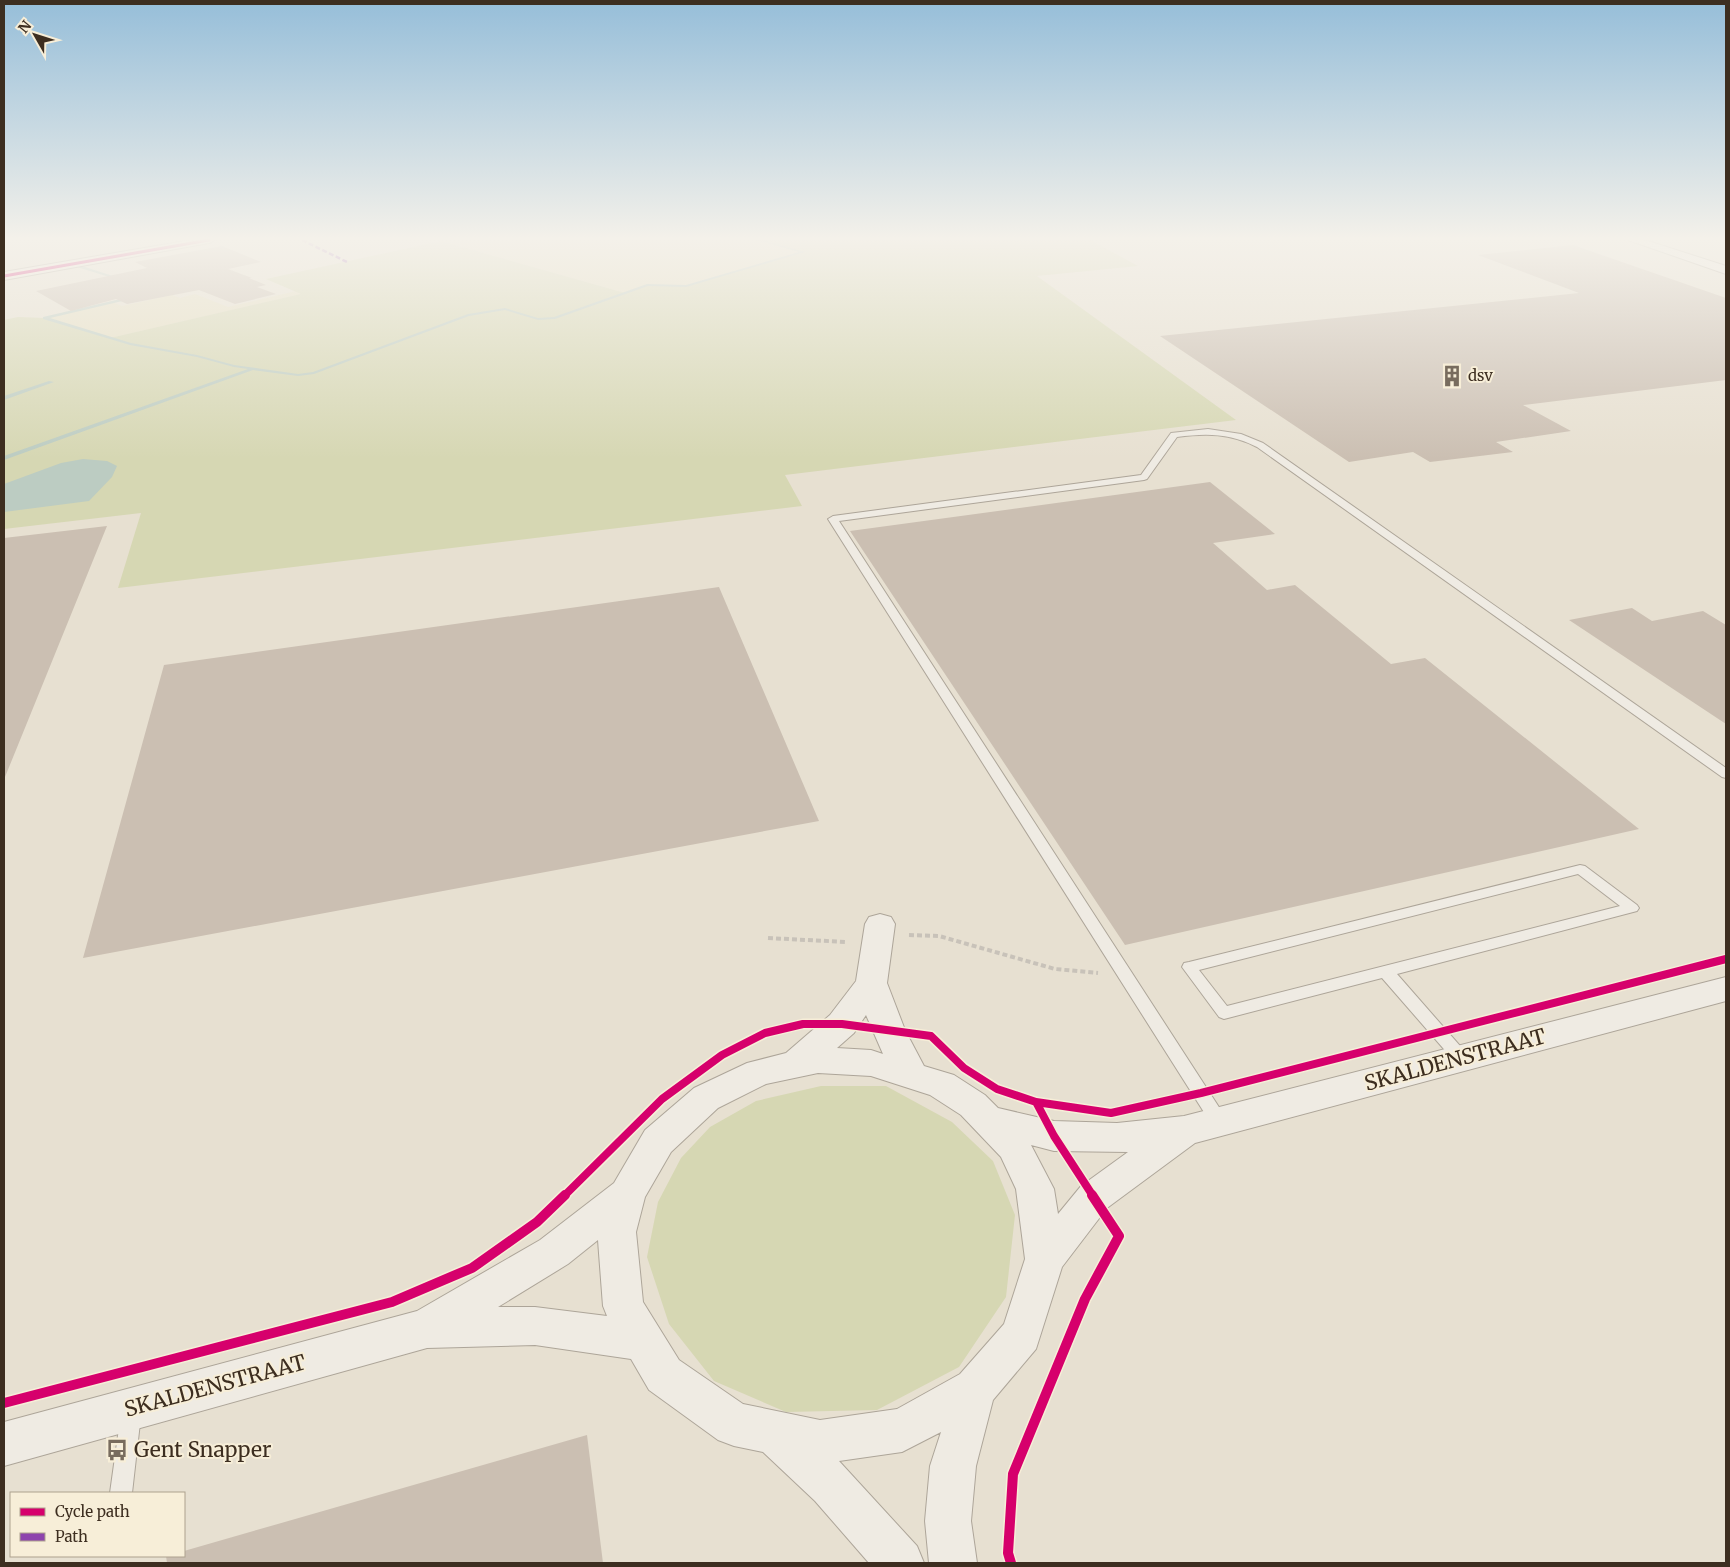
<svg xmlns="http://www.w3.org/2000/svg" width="1730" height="1567" font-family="Merriweather,serif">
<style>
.farmland{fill:#e6dfc2}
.green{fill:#d6d7b3}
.water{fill:#bcccc2}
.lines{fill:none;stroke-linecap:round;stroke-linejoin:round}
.stream{fill:#bcccc2;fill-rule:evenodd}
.building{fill:#cbbfb2}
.service-casing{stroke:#ada599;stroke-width:2}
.minor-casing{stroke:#ada599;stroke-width:2}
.path{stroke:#c8c2b9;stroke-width:4;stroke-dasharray:5 3;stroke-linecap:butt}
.service{fill:#efebe3;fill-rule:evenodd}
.minor{fill:#efebe3;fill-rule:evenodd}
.quiet{stroke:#8e44ad;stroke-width:2.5;stroke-dasharray:5 2.5;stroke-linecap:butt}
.cycleway-far2-casing{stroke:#f7eed8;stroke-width:4.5}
.cycleway-far1-casing{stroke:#f7eed8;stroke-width:11}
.cycleway-casing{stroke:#f7eed8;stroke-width:13}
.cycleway-far2{stroke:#d6006c;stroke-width:3}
.cycleway-far1{stroke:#d6006c;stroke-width:8}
.cycleway{stroke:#d6006c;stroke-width:10}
.labels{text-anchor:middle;stroke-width:4;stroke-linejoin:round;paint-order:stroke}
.far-poi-label{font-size:15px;fill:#3d2e20;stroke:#f7eed8;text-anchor:start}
.near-street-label{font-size:21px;fill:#3d2e20;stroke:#f7eed8}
.near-poi-label{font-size:21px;fill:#3d2e20;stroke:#f7eed8;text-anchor:start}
</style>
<rect width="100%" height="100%" fill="#e7e0d1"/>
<path class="farmland" d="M 759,240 L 803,252 L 686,286 L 648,285 L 625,293 L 441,241 Z
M 296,291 L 302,294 L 110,338 L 45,318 L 112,302 L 122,306 L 172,295 L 180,298 L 195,294 L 228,307 Z"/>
<path class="green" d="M 759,240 L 1090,240 L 1138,266 L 1037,276 L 1236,420 L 785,475 L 802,506 L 118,588 L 141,513 L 4,529 L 4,320 L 18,317 L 45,318 L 110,338 L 301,294 L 266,279 L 441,241 L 625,293 L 648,285 L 686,286 L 802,252 Z
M 821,1086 L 886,1086 L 952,1122 L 993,1161 L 1015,1215 L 1006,1297 L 959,1367 L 877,1410 L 786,1412 L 714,1381 L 669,1324 L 647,1257 L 658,1202 L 681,1158 L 710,1127 L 756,1101 Z"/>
<path class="water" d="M 83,459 L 107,461 L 117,466 L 112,477 L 89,501 L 4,512 L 4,484 L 61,463 Z"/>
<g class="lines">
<path class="stream" d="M 757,240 L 762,240 L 805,252 L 686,287 L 648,286 L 555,319 L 538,320 L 505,310 L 469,316 L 314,374 L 298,376 L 253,370 L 4,460 L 4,456 L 248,369 L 234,367 L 197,357 L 130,345 L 43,319 L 43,317 L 129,297 L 131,299 L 50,318 L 131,343 L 197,355 L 234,365 L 298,374 L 313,372 L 468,314 L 505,308 L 538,318 L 554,317 L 647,284 L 686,285 L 799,252 Z
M 77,265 L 79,265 L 122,279 L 119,280 L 77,267 Z
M 49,381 L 54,382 L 4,400 L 4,396 Z"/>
</g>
<path class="building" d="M 1573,245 L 1726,298 L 1726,380 L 1523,405 L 1571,431 L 1496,442 L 1513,452 L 1430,462 L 1413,452 L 1349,462 L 1160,336 L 1579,293 L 1478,255 Z
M 222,246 L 261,262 L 228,269 L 252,278 L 249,278 L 266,285 L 257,287 L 276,294 L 235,304 L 199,290 L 127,304 L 116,299 L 71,311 L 36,291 L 147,268 L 135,262 Z
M 1210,482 L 1275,534 L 1213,543 L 1267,590 L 1295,585 L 1391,664 L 1425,658 L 1639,829 L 1125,945 L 850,531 Z
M 107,526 L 5,777 L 4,777 L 4,538 Z
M 719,587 L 819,821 L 83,958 L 164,665 Z
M 1632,608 L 1652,621 L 1703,611 L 1726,625 L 1726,724 L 1569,620 Z
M 587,1435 L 603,1563 L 167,1563 L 166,1556 L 184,1556 L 184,1551 Z"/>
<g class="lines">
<g class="service-casing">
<path id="service" d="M 1208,429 L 1241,434 L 1263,443 L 1726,768 L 1726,778 L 1722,777 L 1257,447 C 1230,433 1206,433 1177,437 L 1147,479 L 1144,480 L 839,521 L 1226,1118 L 1228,1123 L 1226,1128 L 1220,1130 L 1214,1128 L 828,519 L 833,516 L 1141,475 L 1171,433 Z
M 1580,865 L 1585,866 L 1637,905 L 1639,908 L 1637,911 L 1397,974 L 1468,1055 L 1470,1059 L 1468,1063 L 1462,1065 L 1456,1063 L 1382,978 L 1224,1019 L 1219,1017 L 1182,967 L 1184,963 L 1189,962 ZM 1578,874 L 1620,906 L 1227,1006 L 1199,970 Z
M 131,1404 L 138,1407 L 141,1414 L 132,1493 L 110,1493 L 121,1414 L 124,1407 Z"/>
</g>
<g class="minor-casing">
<path id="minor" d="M 191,240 L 215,240 L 209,243 L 4,280 L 4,272 Z
M 1628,240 L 1645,240 L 1726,266 L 1726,274 Z
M 880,914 L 891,917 L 895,924 L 887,983 L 905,1030 L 924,1066 L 954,1075 L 985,1095 L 998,1108 L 1054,1121 L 1117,1123 L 1184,1116 L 1726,977 L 1726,1001 L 1195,1143 L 1107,1208 L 1062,1267 L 1036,1349 L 993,1400 L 976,1466 L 971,1521 L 977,1563 L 929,1563 L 925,1521 L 930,1466 L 941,1432 L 902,1452 L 839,1461 L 917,1546 L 924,1563 L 869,1563 L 815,1501 L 763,1452 L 734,1446 L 718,1440 L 649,1390 L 631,1359 L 535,1345 L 427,1348 L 4,1466 L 4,1422 L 417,1311 L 540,1240 L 614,1183 L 645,1130 L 694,1088 L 747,1063 L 786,1053 L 830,1015 L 856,981 L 865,924 L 869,917 ZM 866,1015 L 883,1054 L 871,1050 L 837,1048 L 854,1033 ZM 818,1073 L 871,1076 L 930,1095 L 961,1115 L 1001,1157 L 1016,1189 L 1025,1259 L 1004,1324 L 960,1374 L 897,1409 L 820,1420 L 743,1404 L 679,1360 L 643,1302 L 636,1232 L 645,1197 L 671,1152 L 718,1108 L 766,1084 ZM 1031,1145 L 1054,1151 L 1128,1152 L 1081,1186 L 1058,1214 L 1054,1189 ZM 598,1240 L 603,1306 L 607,1316 L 535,1307 L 498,1307 L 568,1264 Z"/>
</g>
<path class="path" d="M 909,935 L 939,936 L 1055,969 L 1098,973
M 768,938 L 846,942"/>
<use href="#service" class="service"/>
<use href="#minor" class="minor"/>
<path class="quiet" d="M 302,240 L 347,262"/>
<g class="cycleway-far2-casing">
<path id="cycleway-far2" d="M 4,276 L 209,240"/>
</g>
<g class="cycleway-far1-casing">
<path id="cycleway-far1" d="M 1036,1102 L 1111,1113 L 1201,1093 L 1726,959
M 564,1196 L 662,1099 L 722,1055 L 765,1033 L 803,1024 L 842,1024 L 931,1036 L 964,1068 L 997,1089 L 1036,1102 L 1054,1136 L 1093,1196"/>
</g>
<g class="cycleway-casing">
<path id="cycleway" d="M 4,1403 L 392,1302 L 472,1268 L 537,1222 L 565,1195
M 1011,1563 L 1008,1553 L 1013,1474 L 1085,1299 L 1119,1236 L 1092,1195"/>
</g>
<use href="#cycleway-far2" class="cycleway-far2"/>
<use href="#cycleway-far1" class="cycleway-far1"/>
<use href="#cycleway" class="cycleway"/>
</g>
<linearGradient id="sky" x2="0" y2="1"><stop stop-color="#96bed9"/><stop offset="0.52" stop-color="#f4f1ea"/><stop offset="1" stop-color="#f4f1ea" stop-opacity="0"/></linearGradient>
<rect width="1730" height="459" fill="url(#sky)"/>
<defs>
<g id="building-bare" transform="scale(1.725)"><path d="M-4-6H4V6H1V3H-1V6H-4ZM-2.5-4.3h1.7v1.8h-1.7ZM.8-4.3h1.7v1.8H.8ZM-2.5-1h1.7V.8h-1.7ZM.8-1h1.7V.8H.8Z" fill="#786c5e" stroke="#f7eed8" stroke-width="2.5" paint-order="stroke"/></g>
<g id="bus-bare" transform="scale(1.725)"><path d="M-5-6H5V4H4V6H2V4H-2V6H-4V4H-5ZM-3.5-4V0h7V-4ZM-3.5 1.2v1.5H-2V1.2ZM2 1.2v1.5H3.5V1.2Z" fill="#786c5e" stroke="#f7eed8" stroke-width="2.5" paint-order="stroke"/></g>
</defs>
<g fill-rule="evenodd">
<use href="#building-bare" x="1452" y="376"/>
<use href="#bus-bare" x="117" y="1450"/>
</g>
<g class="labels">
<g class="far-poi-label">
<text x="1468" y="381">dsv</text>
</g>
<g class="near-street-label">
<text transform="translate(1455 1060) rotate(-15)" y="7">SKALDENSTRAAT</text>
<text transform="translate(215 1386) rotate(-15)" y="7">SKALDENSTRAAT</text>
</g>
<g class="near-poi-label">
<text x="134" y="1457">Gent Snapper</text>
</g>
</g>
<rect width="1730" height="1567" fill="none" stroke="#3d2e20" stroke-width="10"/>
<rect x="10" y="1492" width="175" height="65" fill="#f7eed8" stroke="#ada18e"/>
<rect x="20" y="1508" width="25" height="8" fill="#d6006c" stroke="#ada18e"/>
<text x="55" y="1517" font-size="15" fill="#3d2e20">Cycle path</text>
<rect x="20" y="1533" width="25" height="8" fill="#8e44ad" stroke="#ada18e"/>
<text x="55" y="1542" font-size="15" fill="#3d2e20">Path</text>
<g transform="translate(35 35) rotate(309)" stroke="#f7eed8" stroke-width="4" paint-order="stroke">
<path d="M0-4L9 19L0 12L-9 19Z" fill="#3d2e20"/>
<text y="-8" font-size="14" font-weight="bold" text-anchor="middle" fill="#3d2e20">N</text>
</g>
</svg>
